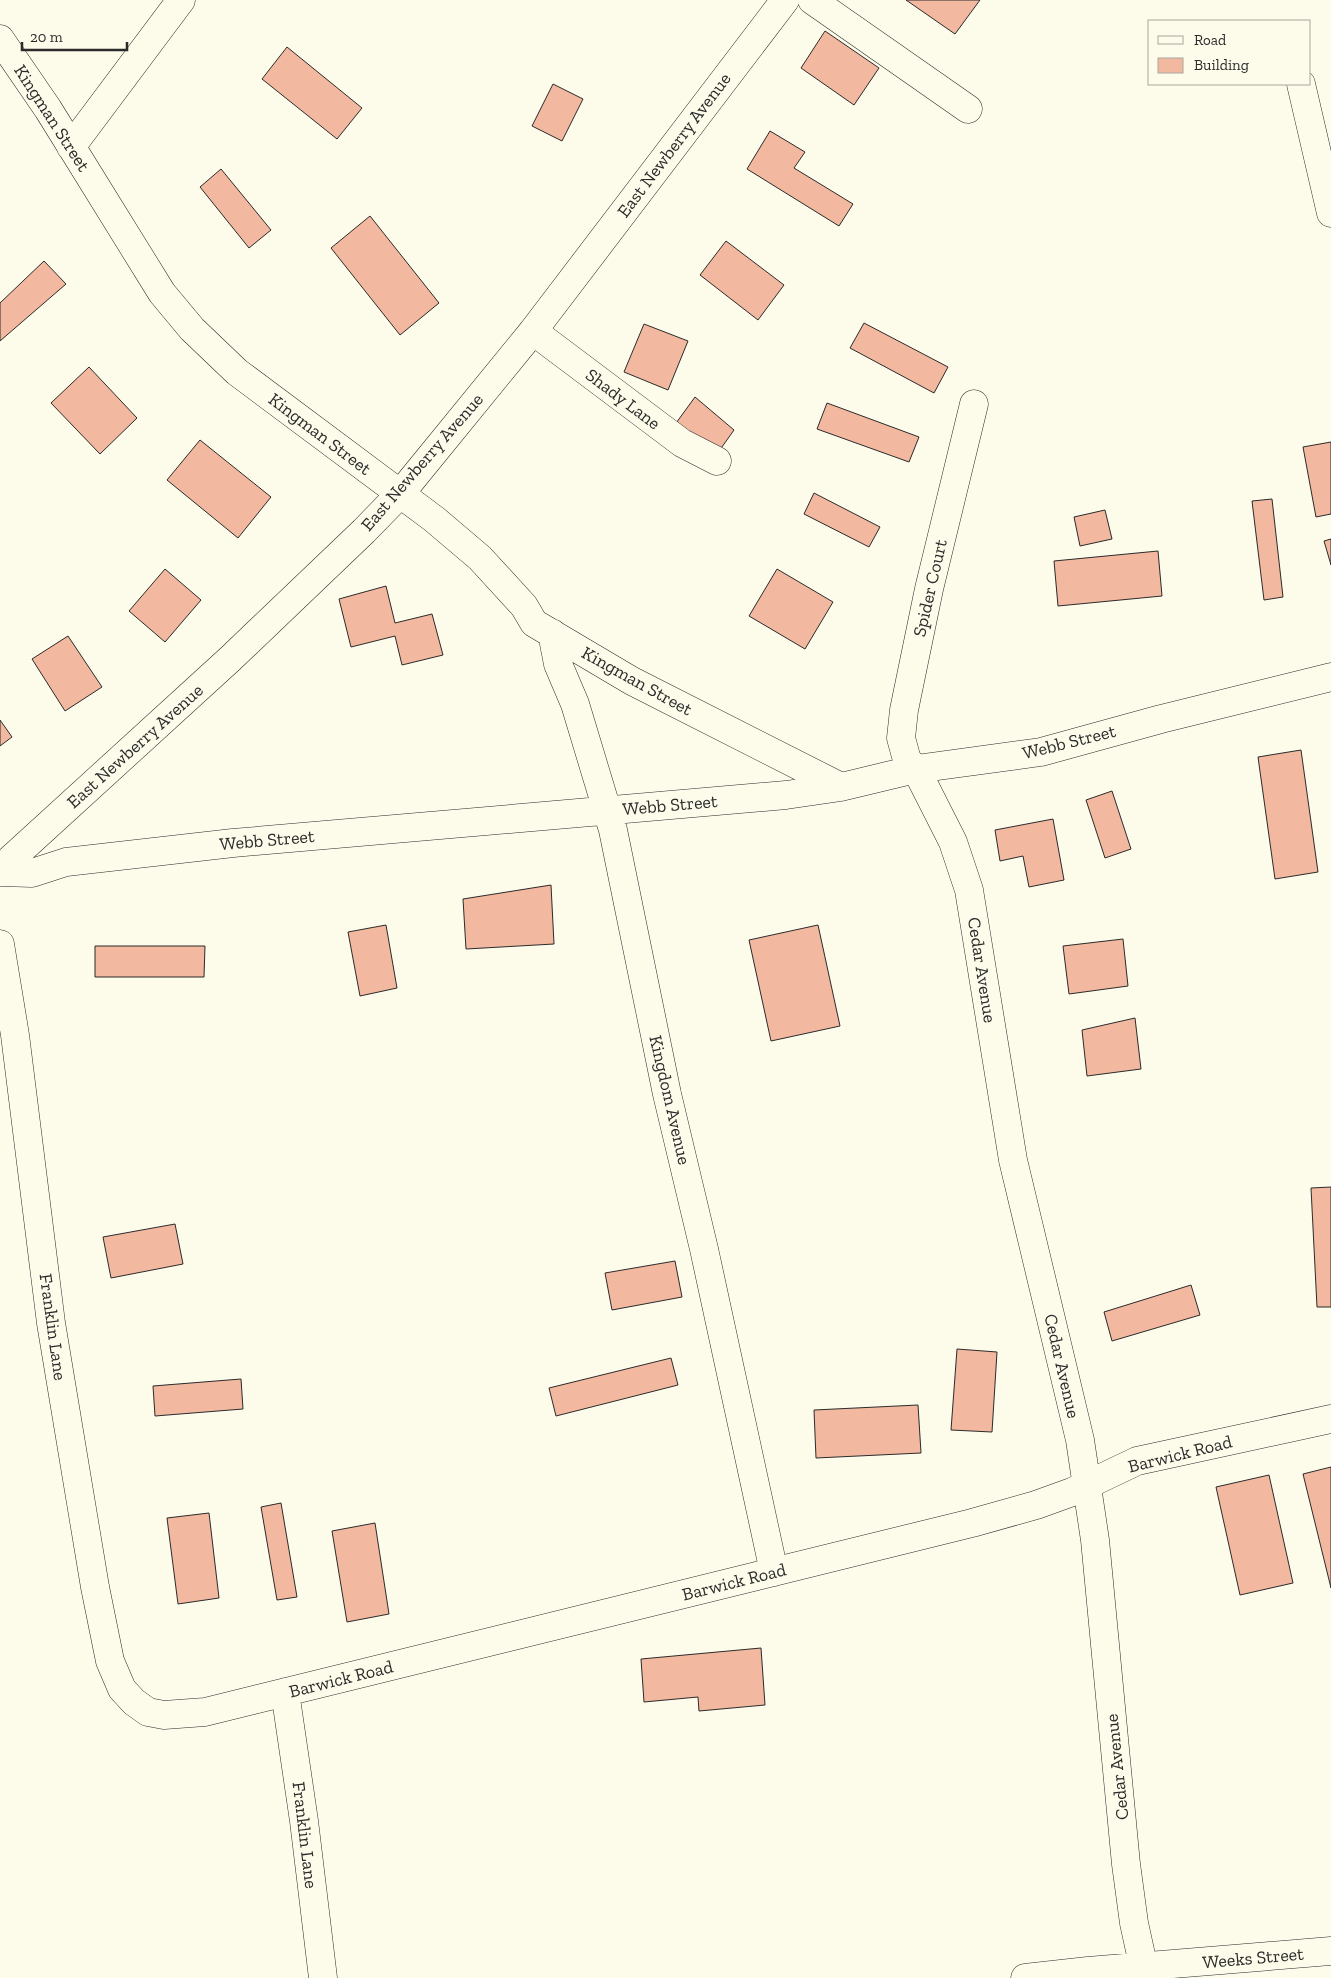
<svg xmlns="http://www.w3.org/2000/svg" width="1331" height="1978" font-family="'Zilla Slab',serif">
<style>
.building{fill:#f2b8a0;stroke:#2b2b2b}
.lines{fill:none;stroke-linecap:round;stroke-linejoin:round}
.street-casing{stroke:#2b2b2b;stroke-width:29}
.street{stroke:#fdfbea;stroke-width:28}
.labels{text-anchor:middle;stroke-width:4;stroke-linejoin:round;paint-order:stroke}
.street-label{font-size:18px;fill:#2b2b2b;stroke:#fdfbea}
</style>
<rect width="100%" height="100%" fill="#fdfbea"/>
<path class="building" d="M 906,0 L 980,0 L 955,34 Z
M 825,31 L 879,68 L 854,105 L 801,68 Z
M 287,47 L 362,108 L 337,139 L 262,79 Z
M 553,84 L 583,99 L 562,141 L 532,126 Z
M 770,131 L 805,152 L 794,168 L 853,204 L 839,226 L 747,169 Z
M 221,169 L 271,230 L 249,248 L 200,187 Z
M 370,216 L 439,303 L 400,335 L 331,248 Z
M 726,241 L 784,285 L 758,320 L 700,275 Z
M 44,261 L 66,284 L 0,341 L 0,303 Z
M 864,323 L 948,367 L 934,393 L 850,348 Z
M 644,324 L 688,341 L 668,390 L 624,372 Z
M 89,367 L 137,418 L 100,454 L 51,403 Z
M 695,397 L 734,430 L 712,461 L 671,430 Z
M 827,403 L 919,437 L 909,462 L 817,429 Z
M 200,440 L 271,497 L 238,538 L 167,480 Z
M 1331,442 L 1331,514 L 1316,517 L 1303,447 Z
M 814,493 L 880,527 L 869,547 L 804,514 Z
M 1272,499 L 1283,597 L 1264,600 L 1252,501 Z
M 1105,510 L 1112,539 L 1080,546 L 1074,517 Z
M 1331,539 L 1331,565 L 1324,541 Z
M 1158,551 L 1162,596 L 1058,606 L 1054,561 Z
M 165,569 L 201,600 L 165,642 L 129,611 Z
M 777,569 L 833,602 L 805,649 L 749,616 Z
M 386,586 L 395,623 L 432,614 L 443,655 L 402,665 L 395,636 L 351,647 L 339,599 Z
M 68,636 L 102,687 L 65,711 L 32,659 Z
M 0,720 L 12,737 L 0,746 Z
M 1301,750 L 1318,872 L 1275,879 L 1258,757 Z
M 1112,791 L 1131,849 L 1105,858 L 1086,800 Z
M 1053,819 L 1064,880 L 1029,887 L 1023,856 L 1000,861 L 995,830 Z
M 551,885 L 554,944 L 466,949 L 463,899 Z
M 386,925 L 397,988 L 360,996 L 348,932 Z
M 818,925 L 840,1026 L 771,1041 L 749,940 Z
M 1123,939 L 1128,986 L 1069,994 L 1063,946 Z
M 95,946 L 205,946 L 204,977 L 95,977 Z
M 1135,1018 L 1141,1069 L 1087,1076 L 1082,1030 Z
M 1331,1187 L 1331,1307 L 1317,1307 L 1311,1188 Z
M 175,1224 L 183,1264 L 111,1278 L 103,1237 Z
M 675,1261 L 682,1297 L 612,1310 L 605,1273 Z
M 1191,1285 L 1200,1315 L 1112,1341 L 1104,1312 Z
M 957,1349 L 997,1352 L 992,1432 L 951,1430 Z
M 671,1358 L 678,1385 L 556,1416 L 549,1388 Z
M 241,1379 L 243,1409 L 155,1416 L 153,1386 Z
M 918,1405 L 921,1453 L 816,1458 L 814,1410 Z
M 1331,1467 L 1331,1588 L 1303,1474 Z
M 1269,1475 L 1293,1583 L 1240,1595 L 1216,1487 Z
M 281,1503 L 297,1597 L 277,1600 L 261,1507 Z
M 209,1513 L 219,1598 L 178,1604 L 167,1518 Z
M 375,1523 L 389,1614 L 347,1622 L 332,1531 Z
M 761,1648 L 765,1705 L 699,1711 L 698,1697 L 644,1702 L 641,1659 Z"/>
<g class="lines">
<g class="street-casing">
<path id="street" d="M 812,0 L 968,109
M 0,39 L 48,109 L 162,293 L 192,329 L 237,372 L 434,519 L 480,558 L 524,606 L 534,623 L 632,681 L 841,787
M 1301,84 L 1331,213
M 71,147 L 181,0
M 533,331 L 682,443 L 717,461
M 974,404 L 929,589 L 904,710 L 901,738 L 907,760 L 916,769 L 953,842 L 969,890 L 1013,1160 L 1080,1440 L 1095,1540 L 1126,1864 L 1134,1923 L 1146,1978
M 552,633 L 558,664 L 575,704 L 613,830 L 667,1094 L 704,1249 L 774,1572
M 0,869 L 230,659 L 364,531 L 400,494 L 533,331 L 785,0
M 0,872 L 32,873 L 66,862 L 233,843 L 786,795 L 841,787 L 916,769 L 1041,752 L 1161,719 L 1331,677
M 0,944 L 15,1035 L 51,1323 L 95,1587 L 110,1661 L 122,1689 L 134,1702 L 148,1712 L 164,1715 L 205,1712 L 972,1523 L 1036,1505 L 1072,1492 L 1137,1461 L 1331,1419
M 285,1692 L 304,1821 L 323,1978
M 1025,1978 L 1088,1971 L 1331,1951"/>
</g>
<use href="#street" class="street"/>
</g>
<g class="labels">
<g class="street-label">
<text transform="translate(52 118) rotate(57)" y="6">Kingman Street</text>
<text transform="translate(674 145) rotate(-53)" y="6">East Newberry Avenue</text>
<text transform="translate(623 399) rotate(37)" y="6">Shady Lane</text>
<text transform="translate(320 434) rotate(37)" y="6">Kingman Street</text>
<text transform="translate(422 462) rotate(-49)" y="6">East Newberry Avenue</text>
<text transform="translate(930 588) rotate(-77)" y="6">Spider Court</text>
<text transform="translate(637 681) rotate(29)" y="6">Kingman Street</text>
<text transform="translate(1069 742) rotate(-14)" y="6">Webb Street</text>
<text transform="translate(135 746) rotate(-42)" y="6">East Newberry Avenue</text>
<text transform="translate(670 805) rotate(-5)" y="6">Webb Street</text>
<text transform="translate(267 840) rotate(-5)" y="6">Webb Street</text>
<text transform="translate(982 970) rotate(81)" y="6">Cedar Avenue</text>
<text transform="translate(670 1100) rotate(77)" y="6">Kingdom Avenue</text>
<text transform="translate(53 1327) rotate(82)" y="6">Franklin Lane</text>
<text transform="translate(1062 1366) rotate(77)" y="6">Cedar Avenue</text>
<text transform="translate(1180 1454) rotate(-14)" y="6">Barwick Road</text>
<text transform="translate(734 1582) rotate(-14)" y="6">Barwick Road</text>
<text transform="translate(341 1679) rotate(-14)" y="6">Barwick Road</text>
<text transform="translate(1117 1767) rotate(-96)" y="6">Cedar Avenue</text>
<text transform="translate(305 1835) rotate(83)" y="6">Franklin Lane</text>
<text transform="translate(1253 1958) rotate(-5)" y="6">Weeks Street</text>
</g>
</g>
<rect x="1148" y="20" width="162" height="65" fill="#fdfbea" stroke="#a9a89e"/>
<rect x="1158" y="36" width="25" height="8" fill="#fdfbea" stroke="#a9a89e"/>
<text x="1194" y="45" font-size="15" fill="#2b2b2b">Road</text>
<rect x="1158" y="58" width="25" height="15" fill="#f2b8a0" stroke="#a9a89e"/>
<text x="1194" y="70" font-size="15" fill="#2b2b2b">Building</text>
<path d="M22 42v8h105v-8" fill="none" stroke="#2b2b2b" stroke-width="2.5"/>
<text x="30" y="42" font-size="15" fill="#2b2b2b" stroke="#fdfbea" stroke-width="4" paint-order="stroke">20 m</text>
</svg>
